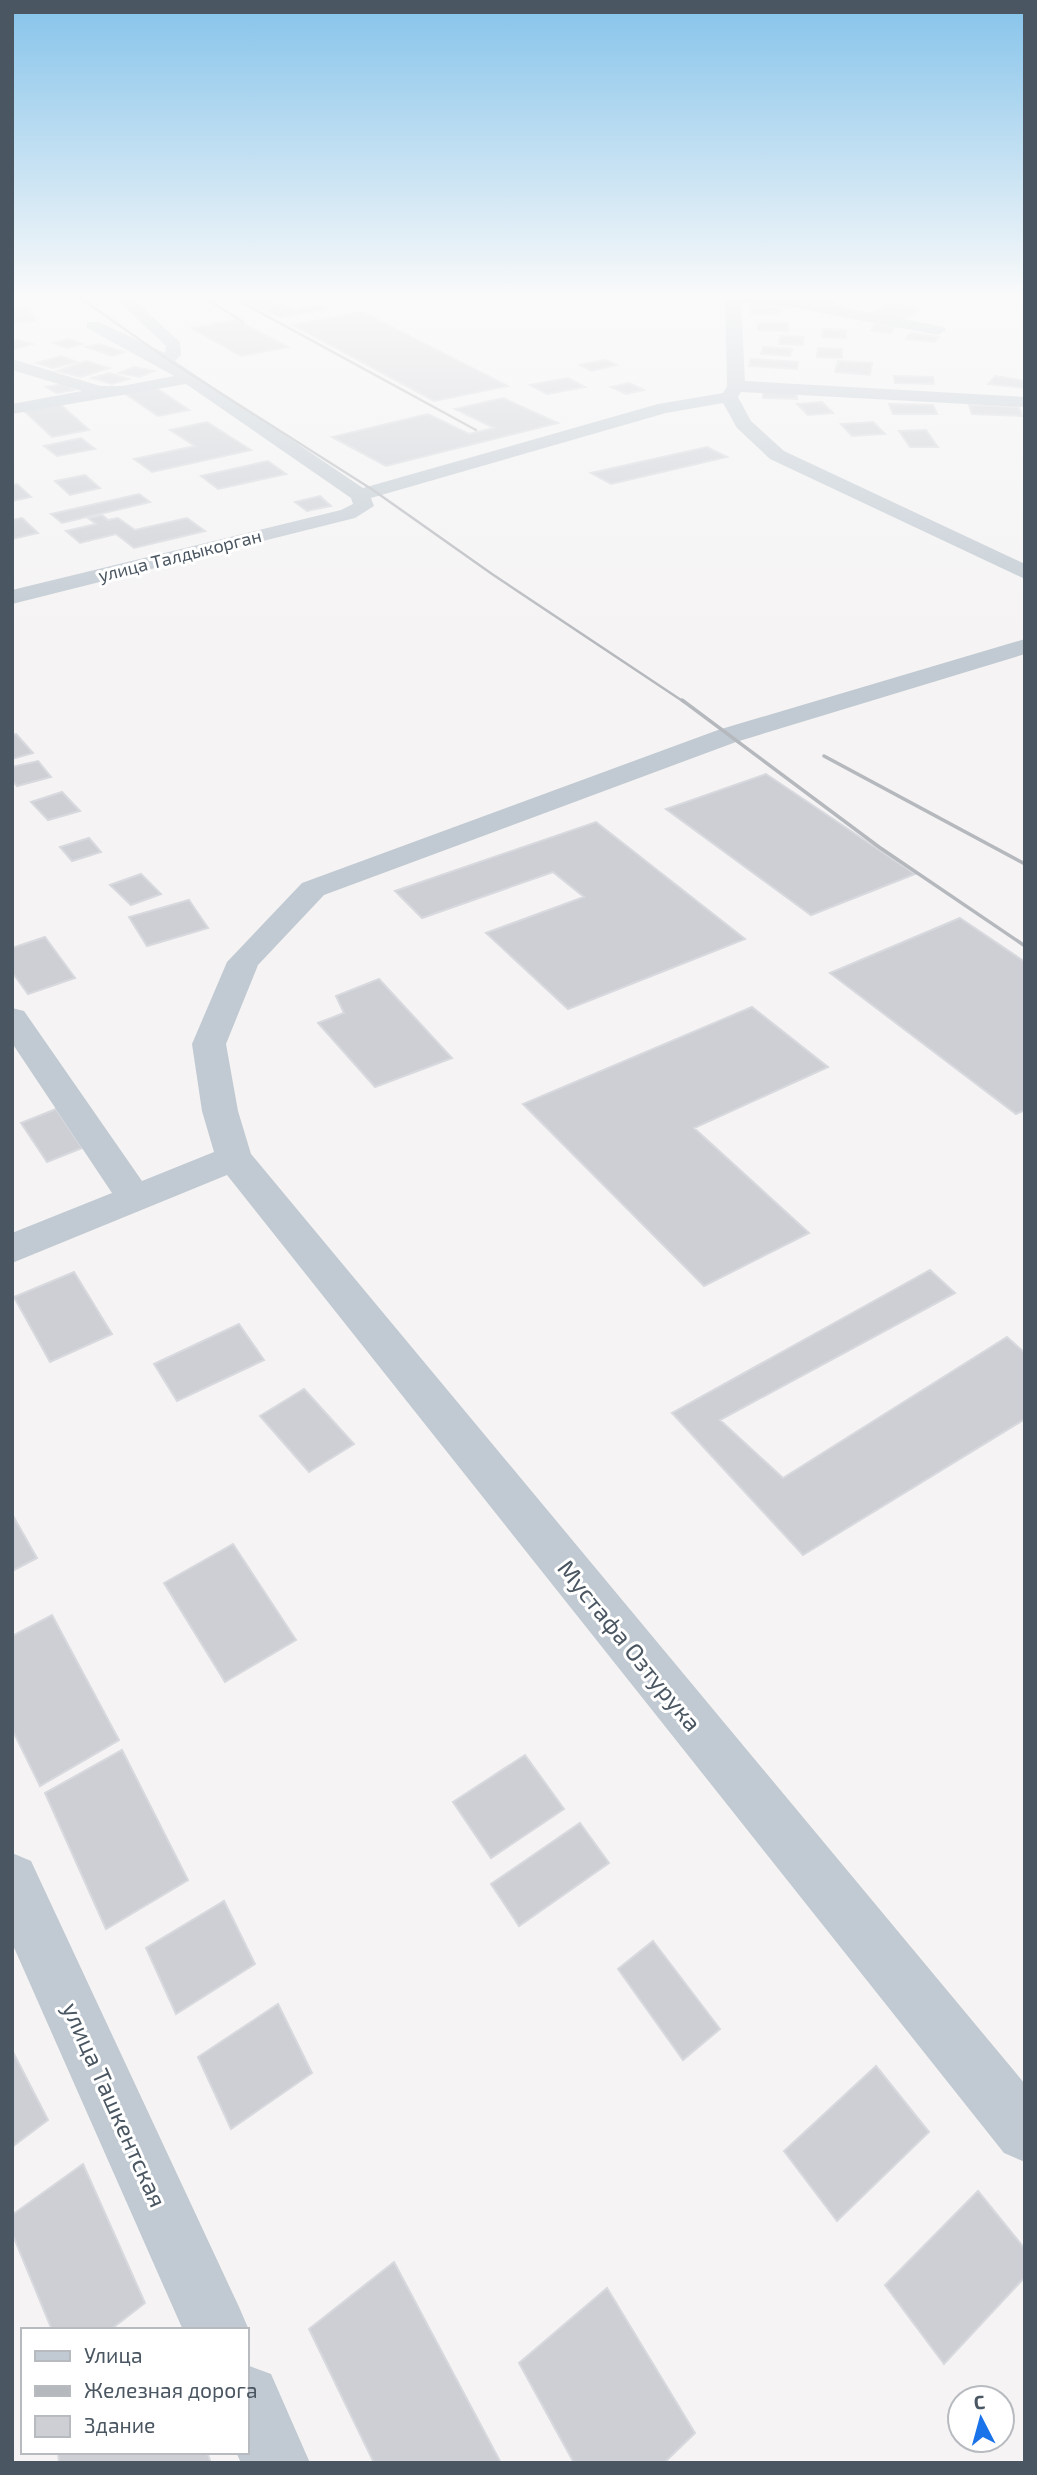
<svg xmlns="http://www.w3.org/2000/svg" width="1037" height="2475" font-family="'Exo 2',sans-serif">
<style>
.building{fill:#cdcfd5;stroke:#d7d9de;stroke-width:2}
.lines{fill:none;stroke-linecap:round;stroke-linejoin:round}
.minor{fill:#c1cad2;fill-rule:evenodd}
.rail-far1{stroke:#b5b8bd;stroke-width:2.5}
.rail{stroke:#b5b8bd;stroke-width:3.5}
.labels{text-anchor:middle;stroke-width:6;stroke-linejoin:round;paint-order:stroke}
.far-street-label{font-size:18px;fill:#4a5661;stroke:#fff}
.near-street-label{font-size:24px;fill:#4a5661;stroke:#fff}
</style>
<rect width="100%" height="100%" fill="#f5f3f3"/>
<path class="building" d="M 810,297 L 815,297 L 838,301 L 829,306 L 803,301 Z
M 262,298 L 296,310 L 320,305 L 329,309 L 281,317 L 244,301 Z
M 889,304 L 920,310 L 903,319 L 872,313 Z
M 752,306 L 780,308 L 779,314 L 750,313 Z
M 27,308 L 36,321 L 12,323 L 12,310 Z
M 362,312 L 508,386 L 434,401 L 293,325 Z
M 237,320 L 288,347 L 241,356 L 191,328 Z
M 758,323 L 788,323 L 788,331 L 758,330 Z
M 875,324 L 895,326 L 891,333 L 871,331 Z
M 823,329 L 846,330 L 846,338 L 822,337 Z
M 910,333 L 939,337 L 935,342 L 906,339 Z
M 780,336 L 804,337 L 803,345 L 779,344 Z
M 69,339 L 82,344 L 67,348 L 53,343 Z
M 17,340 L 32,344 L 12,350 L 12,341 Z
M 99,344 L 124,352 L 112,356 L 86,347 Z
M 763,347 L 792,349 L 790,356 L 761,354 Z
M 818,348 L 842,349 L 842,358 L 817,357 Z
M 61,356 L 77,362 L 53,368 L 37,363 Z
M 751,359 L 798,362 L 797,369 L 749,366 Z
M 605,360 L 617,365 L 592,371 L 580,365 Z
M 86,361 L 109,368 L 81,377 L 57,371 Z
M 838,361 L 872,363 L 870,375 L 835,372 Z
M 134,367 L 154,371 L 139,377 L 119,373 Z
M 109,373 L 129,379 L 112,384 L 92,378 Z
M 894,376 L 933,377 L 934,384 L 895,383 Z
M 995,376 L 1025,381 L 1025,388 L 988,384 Z
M 568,378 L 585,387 L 547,394 L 530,385 Z
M 629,383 L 644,390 L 626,394 L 611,387 Z
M 63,384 L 74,390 L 57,393 L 46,387 Z
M 155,387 L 189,410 L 158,416 L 124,393 Z
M 763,389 L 796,390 L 797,399 L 763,398 Z
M 503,398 L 558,423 L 386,466 L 332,437 L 428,414 L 469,434 L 494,428 L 455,409 Z
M 822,402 L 833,413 L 808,415 L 797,404 Z
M 60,404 L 89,430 L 52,437 L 23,410 Z
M 889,404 L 933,405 L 937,414 L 893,414 Z
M 969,405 L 1019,407 L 1022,416 L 972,414 Z
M 207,422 L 251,450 L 152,472 L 134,459 L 195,446 L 170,430 Z
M 873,422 L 885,434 L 852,436 L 841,424 Z
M 926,430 L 938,447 L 910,447 L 899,431 Z
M 81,438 L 95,449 L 57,456 L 44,446 Z
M 707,447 L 727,457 L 611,484 L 591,473 Z
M 268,461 L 286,474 L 218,489 L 201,476 Z
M 85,475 L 100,488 L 70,495 L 55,481 Z
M 17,484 L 31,497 L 12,501 L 12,485 Z
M 139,494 L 150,502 L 62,523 L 51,514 Z
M 320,496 L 331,506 L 307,511 L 295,502 Z
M 102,515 L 108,520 L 118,518 L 135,530 L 187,518 L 205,531 L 134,548 L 116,534 L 80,543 L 66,531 L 96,524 L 88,518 Z
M 22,518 L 38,533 L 12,539 L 12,520 Z
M 16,734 L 33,753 L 12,759 L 12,735 Z
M 38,761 L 51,777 L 17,786 L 12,780 L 12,767 Z
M 766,774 L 915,874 L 811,915 L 666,809 Z
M 62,792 L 80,811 L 48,820 L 31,802 Z
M 596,822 L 745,939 L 568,1009 L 486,933 L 584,897 L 553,872 L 422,918 L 395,891 Z
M 89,838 L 101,852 L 72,861 L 60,847 Z
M 141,874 L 161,894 L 131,905 L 110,885 Z
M 189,900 L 208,928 L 147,946 L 129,917 Z
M 960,918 L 1025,962 L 1025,1110 L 1016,1114 L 830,973 Z
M 45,937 L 75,978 L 28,994 L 12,972 L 12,948 Z
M 379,979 L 452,1058 L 375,1087 L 318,1023 L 344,1013 L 336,996 Z
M 752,1007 L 828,1067 L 694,1128 L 809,1233 L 704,1286 L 523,1104 Z
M 56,1109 L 82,1148 L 47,1162 L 21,1123 Z
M 930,1270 L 955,1293 L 720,1420 L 783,1478 L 1007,1337 L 1025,1353 L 1025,1419 L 803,1555 L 672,1413 Z
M 74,1272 L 112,1334 L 50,1362 L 14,1297 Z
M 239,1324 L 264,1360 L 177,1401 L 154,1364 Z
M 304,1389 L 354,1444 L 309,1472 L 260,1416 Z
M 12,1514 L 37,1558 L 12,1571 Z
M 233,1544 L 296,1640 L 225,1682 L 164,1583 Z
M 52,1615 L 119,1740 L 40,1786 L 12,1729 L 12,1636 Z
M 122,1750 L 188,1880 L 106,1929 L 45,1793 Z
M 525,1755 L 564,1809 L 491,1858 L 453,1802 Z
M 580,1823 L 609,1863 L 519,1926 L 491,1884 Z
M 224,1901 L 255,1964 L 176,2014 L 146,1948 Z
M 653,1941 L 720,2029 L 683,2060 L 618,1969 Z
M 278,2004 L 312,2073 L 231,2129 L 198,2057 Z
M 12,2050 L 48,2120 L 12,2147 Z
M 876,2066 L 929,2132 L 837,2221 L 784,2151 Z
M 83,2164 L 145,2303 L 110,2330 L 52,2330 L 12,2233 L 12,2215 Z
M 978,2191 L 1025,2249 L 1025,2277 L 944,2364 L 885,2285 Z
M 394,2262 L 501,2463 L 374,2463 L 309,2329 Z
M 607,2288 L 695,2433 L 664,2463 L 574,2463 L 519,2363 Z
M 58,2452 L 207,2452 L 211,2463 L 59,2463 Z"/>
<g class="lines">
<path class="minor" d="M 114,297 L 131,297 L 180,342 L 181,355 L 175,361 L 363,488 L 658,404 L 723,393 L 727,386 L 725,297 L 801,299 L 944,327 L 946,330 L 938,335 L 801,309 L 741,302 L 745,381 L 1025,397 L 1025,407 L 741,392 L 738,397 L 751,421 L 784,451 L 1025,564 L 1025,579 L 770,459 L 737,428 L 723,403 L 666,413 L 371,498 L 374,506 L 355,518 L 12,604 L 12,590 L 341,510 L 353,504 L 351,498 L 186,384 L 12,414 L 12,404 L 82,391 L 12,370 L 12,359 L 100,386 L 122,386 L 174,376 L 87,328 L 87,322 L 99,322 L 165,353 L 166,346 Z
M 1025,639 L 1025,654 L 736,742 L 324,895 L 258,965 L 226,1044 L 238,1111 L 251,1154 L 1025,2084 L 1025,2162 L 1004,2153 L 227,1175 L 12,1263 L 12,1233 L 112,1193 L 12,1043 L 12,1008 L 24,1011 L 142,1181 L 214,1152 L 202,1111 L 192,1044 L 227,962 L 302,883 L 718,730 Z
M 12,1853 L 31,1861 L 239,2307 L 249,2330 L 247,2335 L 247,2330 L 183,2330 L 12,1943 Z
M 247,2365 L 271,2374 L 310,2463 L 241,2463 L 236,2452 L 247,2452 Z"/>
<path class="rail-far1" d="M 79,297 L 170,361 L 373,490 L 492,574 L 684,702
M 204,297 L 243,322
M 232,297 L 476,430"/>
<path class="rail" d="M 682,700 L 879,847 L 1025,946
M 824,756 L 1025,864"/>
</g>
<linearGradient id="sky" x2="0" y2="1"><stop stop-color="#85c3ea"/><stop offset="0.46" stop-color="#fafafa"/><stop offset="1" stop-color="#fafafa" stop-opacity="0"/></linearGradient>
<rect width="1037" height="643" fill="url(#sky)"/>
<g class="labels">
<g class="far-street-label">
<text transform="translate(180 556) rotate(-14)" y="6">улица Талдыкорган</text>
</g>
<g class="near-street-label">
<text transform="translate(629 1646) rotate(51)" y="8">Мустафа Озтурука</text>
<text transform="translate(114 2105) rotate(66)" y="8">улица Ташкентская</text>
</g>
</g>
<rect width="1037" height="2475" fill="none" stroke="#4a5661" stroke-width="28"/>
<rect x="21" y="2328" width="228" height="126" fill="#ffffff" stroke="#b7bbc0" stroke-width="2"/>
<rect x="35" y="2351" width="35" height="10" fill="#c1cad2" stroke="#b7bbc0" stroke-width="2"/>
<text x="84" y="2363" font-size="21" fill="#4a5661">Улица</text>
<rect x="35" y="2386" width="35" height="10" fill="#b5b8bd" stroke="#b7bbc0" stroke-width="2"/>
<text x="84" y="2398" font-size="21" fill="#4a5661">Железная дорога</text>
<rect x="35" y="2416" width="35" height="21" fill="#cdcfd5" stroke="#b7bbc0" stroke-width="2"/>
<text x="84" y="2433" font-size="21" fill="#4a5661">Здание</text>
<g transform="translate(981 2419) rotate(354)"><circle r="33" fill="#ffffff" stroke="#b7bbc0" stroke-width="2"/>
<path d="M0-5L12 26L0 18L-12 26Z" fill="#1a73e8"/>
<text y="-10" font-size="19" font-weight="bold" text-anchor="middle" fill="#4a5661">С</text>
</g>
</svg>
